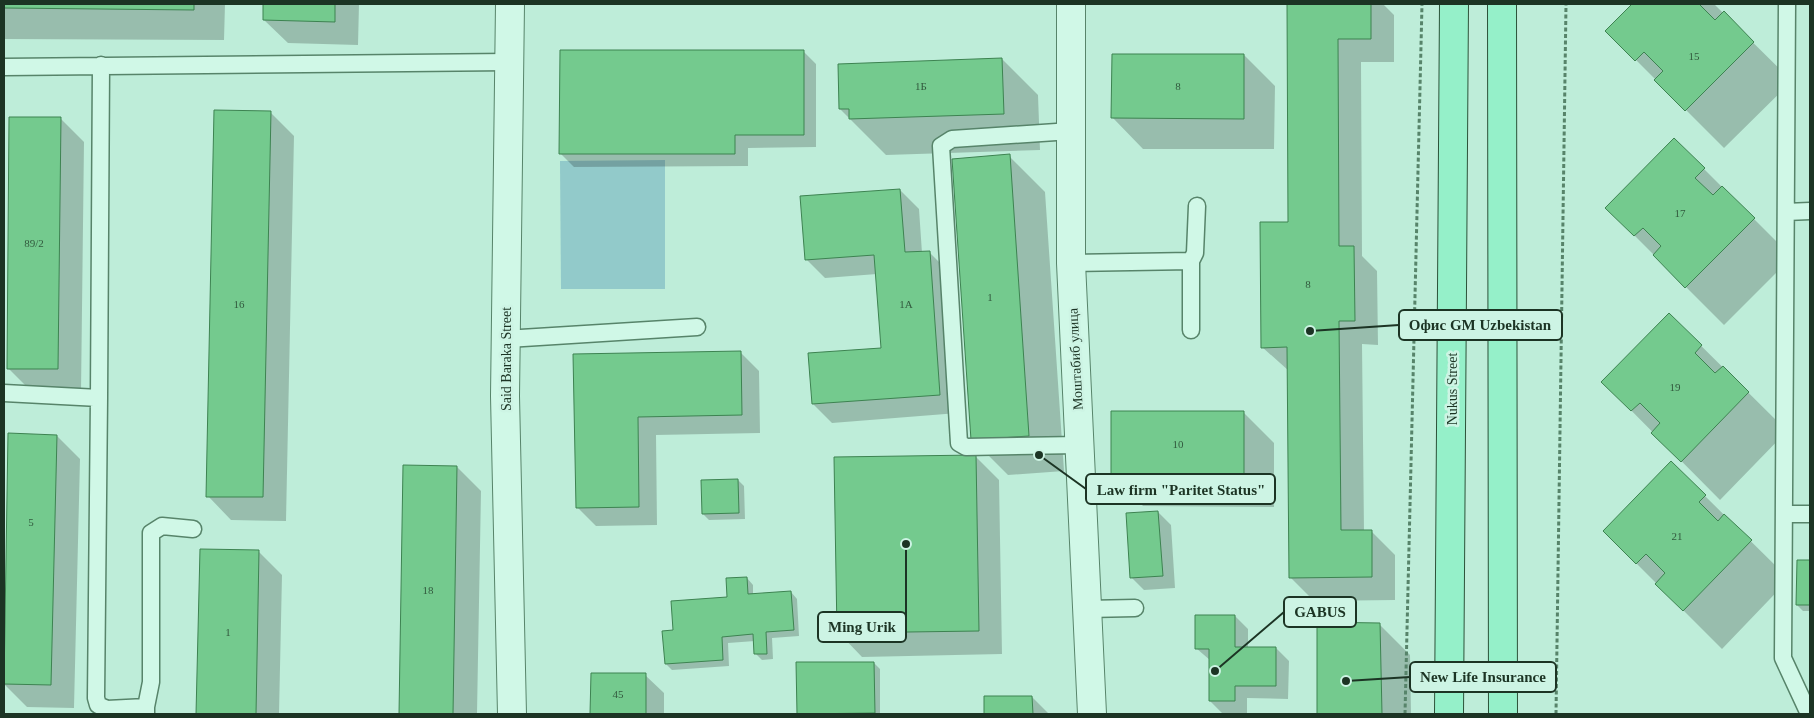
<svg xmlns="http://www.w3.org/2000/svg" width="1814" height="718" font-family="'Times New Roman',serif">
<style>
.green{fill:#92caca}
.shadow{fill:#0003}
.building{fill:#74ca8e;stroke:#3d8351}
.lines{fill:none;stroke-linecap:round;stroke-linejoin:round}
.lane-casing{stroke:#57846a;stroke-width:19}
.street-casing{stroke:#57846a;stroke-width:30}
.primary-casing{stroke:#2c5239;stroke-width:30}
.path{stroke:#57846a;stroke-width:3;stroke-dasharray:4 2.5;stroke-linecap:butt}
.lane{stroke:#d0f8e7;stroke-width:16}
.street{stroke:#d0f8e7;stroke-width:28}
.primary{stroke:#95f0c9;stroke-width:28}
.labels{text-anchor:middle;stroke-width:5;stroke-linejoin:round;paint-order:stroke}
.number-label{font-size:11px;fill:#325a3e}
.street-label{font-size:14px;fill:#1c3424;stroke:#cdf4e4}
.leader{fill:none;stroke:#1c3424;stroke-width:2}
.callout-dot{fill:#1c3424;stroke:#cdf4e4;stroke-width:2}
.callout{fill:#cdf4e4;stroke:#1c3424;stroke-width:2}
.callout-label{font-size:15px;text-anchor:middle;font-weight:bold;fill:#1c3424}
</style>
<rect width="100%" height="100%" fill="#beedd9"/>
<path class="green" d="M 665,160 L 665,289 L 561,289 L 560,161 Z"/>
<path class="shadow" d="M 4,4 L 225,4 L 224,40 L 4,39 Z
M 264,4 L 359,4 L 358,45 L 288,43 L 264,20 Z
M 713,4 L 765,4 L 765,5 Z
M 1288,4 L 1383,4 L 1394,15 L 1394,62 L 1361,62 L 1362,256 L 1377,271 L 1378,345 L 1362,344 L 1364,531 L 1371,531 L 1395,555 L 1395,600 L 1314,601 L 1290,577 L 1289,371 L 1262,347 L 1290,223 Z
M 1634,4 L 1714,4 L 1792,81 L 1724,148 L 1607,31 Z
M 803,51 L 816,64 L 816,147 L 748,148 L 748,166 L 574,167 L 561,154 Z
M 1244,55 L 1275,86 L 1274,149 L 1143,149 L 1113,118 Z
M 1002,59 L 1038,95 L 1040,150 L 886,155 L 840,109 Z
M 270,112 L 294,136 L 286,521 L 231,520 L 208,496 Z
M 60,118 L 84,142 L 81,393 L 32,392 L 8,368 Z
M 1009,156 L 1045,192 L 1064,471 L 1008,475 L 972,439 Z
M 1704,169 L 1792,257 L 1724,325 L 1607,208 Z
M 900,190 L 919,209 L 922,253 L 929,252 L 948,271 L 958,413 L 832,423 L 813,404 L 882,350 L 877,274 L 825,278 L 806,259 Z
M 1669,314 L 1787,431 L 1720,500 L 1603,382 Z
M 741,353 L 759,371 L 760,433 L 656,435 L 657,525 L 596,526 L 577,507 L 575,356 Z
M 1244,413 L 1274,443 L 1274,507 L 1143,506 L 1112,475 Z
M 9,435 L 57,436 L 80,459 L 74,708 L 27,707 L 4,684 Z
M 975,456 L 999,480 L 1002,654 L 862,657 L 839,633 Z
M 405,466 L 457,467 L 481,491 L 477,714 L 400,714 Z
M 738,480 L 744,486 L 745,519 L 709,520 L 703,514 Z
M 1705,496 L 1789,579 L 1722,649 L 1604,531 Z
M 1158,512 L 1171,525 L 1175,588 L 1144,590 L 1131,577 Z
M 201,551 L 259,552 L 282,575 L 279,714 L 197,714 Z
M 1798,562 L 1810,562 L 1810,611 L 1803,611 L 1797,605 Z
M 747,578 L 753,585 L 753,595 L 791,592 L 797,599 L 799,636 L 772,638 L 773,659 L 762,660 L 756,654 L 755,641 L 728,643 L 729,666 L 672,670 L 666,664 L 674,631 L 728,598 Z
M 1235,616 L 1248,629 L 1248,648 L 1276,648 L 1289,661 L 1288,699 L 1247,698 L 1247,714 L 1223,714 L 1210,701 L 1211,661 L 1196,648 Z
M 1318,624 L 1379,624 L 1410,655 L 1411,714 L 1318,714 Z
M 798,663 L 874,663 L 880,669 L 880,714 L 798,714 Z
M 592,674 L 645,675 L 664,693 L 664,714 L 592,714 Z
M 985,697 L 1032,697 L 1049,714 L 985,714 Z"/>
<path class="building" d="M 4,4 L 194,4 L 194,10 L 4,8 Z
M 263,4 L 335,4 L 335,22 L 263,20 Z
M 1287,4 L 1371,4 L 1371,39 L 1338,39 L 1339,246 L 1354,246 L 1355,321 L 1339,321 L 1341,530 L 1372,530 L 1372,577 L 1289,578 L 1287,347 L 1261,348 L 1260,222 L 1288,222 Z
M 1632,4 L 1699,4 L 1715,20 L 1724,11 L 1754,42 L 1685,111 L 1654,80 L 1663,71 L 1644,52 L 1635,61 L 1605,31 Z
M 560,50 L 804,50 L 804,135 L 735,135 L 735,154 L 559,154 Z
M 1112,54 L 1244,54 L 1244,119 L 1111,118 Z
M 1002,58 L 1004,114 L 849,119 L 849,109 L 839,109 L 838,64 Z
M 214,110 L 271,111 L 263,497 L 206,497 Z
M 9,117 L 61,117 L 58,369 L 7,369 Z
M 1674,138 L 1705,168 L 1695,178 L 1713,195 L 1722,186 L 1755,218 L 1685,288 L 1653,255 L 1661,246 L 1643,228 L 1634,236 L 1605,208 Z
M 1010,154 L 1029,436 L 971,440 L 952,159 Z
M 900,189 L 905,252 L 930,251 L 940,395 L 812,404 L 808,353 L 881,348 L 874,255 L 805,260 L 800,196 Z
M 1669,313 L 1702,345 L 1695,353 L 1715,373 L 1723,366 L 1749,392 L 1681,462 L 1651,433 L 1660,423 L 1640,403 L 1631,411 L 1601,382 Z
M 741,351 L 742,415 L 638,417 L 639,507 L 576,508 L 573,354 Z
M 1111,411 L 1244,411 L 1244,476 L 1111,476 Z
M 8,433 L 57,435 L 51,685 L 4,684 Z
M 976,455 L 979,631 L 837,633 L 834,457 Z
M 1671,461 L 1706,495 L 1699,502 L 1718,521 L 1724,514 L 1752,540 L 1683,611 L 1655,584 L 1665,573 L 1646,554 L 1636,564 L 1603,531 Z
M 403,465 L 457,466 L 453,714 L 399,714 Z
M 738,479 L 739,513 L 702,514 L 701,480 Z
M 1158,511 L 1163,576 L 1130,578 L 1126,513 Z
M 200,549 L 259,550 L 256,714 L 196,714 Z
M 1797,560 L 1810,560 L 1810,605 L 1796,605 Z
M 747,577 L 748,594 L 791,591 L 794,630 L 766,632 L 767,654 L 754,654 L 753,634 L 722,637 L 723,660 L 665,664 L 662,631 L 673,630 L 671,601 L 727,597 L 726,578 Z
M 1195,615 L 1235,615 L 1235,647 L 1276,647 L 1276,686 L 1235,686 L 1235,701 L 1209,701 L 1209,649 L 1195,649 Z
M 1317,622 L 1380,623 L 1382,714 L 1317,714 Z
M 796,662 L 874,662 L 875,713 L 797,714 Z
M 591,673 L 646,673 L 646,714 L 590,714 Z
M 984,696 L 1032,696 L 1033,714 L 984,714 Z"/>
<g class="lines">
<g class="lane-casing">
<path id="lane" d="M 1787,4 L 1783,658 L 1809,714
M 4,67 L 509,62
M 1071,131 L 952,139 L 941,146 L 959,443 L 966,447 L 1079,445
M 1786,212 L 1810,211
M 1071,263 L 1191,261 L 1195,253 L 1197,206
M 1191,330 L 1191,261
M 506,339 L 697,327
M 4,393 L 99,398 L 96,698 L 98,705 L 107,709 L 146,707 L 146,714
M 99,398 L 101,65
M 1784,514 L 1810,514
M 1087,609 L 1135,608
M 146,707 L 151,682 L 151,533 L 162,526 L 193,529"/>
</g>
<g class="street-casing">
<path id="street" d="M 510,4 L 505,396 L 512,714
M 1071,4 L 1071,263 L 1092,714"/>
</g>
<g class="primary-casing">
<path id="primary" d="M 1502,4 L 1503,714
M 1449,714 L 1454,4"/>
</g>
<path class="path" d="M 1405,714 L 1422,4
M 1556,714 L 1566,4"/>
<use href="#lane" class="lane"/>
<use href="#street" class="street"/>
<use href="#primary" class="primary"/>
</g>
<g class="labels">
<g class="number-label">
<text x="1694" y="60">15</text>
<text x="921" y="90">1Б</text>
<text x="1178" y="90">8</text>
<text x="1680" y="217">17</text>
<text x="34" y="247">89/2</text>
<text x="1308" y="288">8</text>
<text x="990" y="301">1</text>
<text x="239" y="308">16</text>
<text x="906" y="308">1A</text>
<text x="1675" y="391">19</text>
<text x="1178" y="448">10</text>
<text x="31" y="526">5</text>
<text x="1677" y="540">21</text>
<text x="428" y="594">18</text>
<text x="228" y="636">1</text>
<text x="618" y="698">45</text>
</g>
<g class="street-label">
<text transform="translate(506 359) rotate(-90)" y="5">Said Baraka Street</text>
<text transform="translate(1075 359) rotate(-93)" y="5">Моштабиб улица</text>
<text transform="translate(1452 389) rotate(-90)" y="5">Nukus Street</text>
</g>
</g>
<path class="leader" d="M1310 331L1399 325M1039 455L1086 489M1215 671L1284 612M906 544L906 627M1346 681L1410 677"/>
<g class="callout-dot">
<circle cx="1310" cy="331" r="5"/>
<circle cx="1039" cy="455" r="5"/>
<circle cx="1215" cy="671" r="5"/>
<circle cx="906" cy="544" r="5"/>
<circle cx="1346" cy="681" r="5"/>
</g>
<g class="callout">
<rect x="1399" y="310" width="163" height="30" rx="5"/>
<rect x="1086" y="474" width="189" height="30" rx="5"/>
<rect x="1284" y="597" width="72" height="30" rx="5"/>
<rect x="818" y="612" width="88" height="30" rx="5"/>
<rect x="1410" y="662" width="146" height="30" rx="5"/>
</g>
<g class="callout-label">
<text x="1480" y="330">Офис GM Uzbekistan</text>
<text x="1181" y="495">Law firm "Paritet Status"</text>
<text x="1320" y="617">GABUS</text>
<text x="862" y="632">Ming Urik</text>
<text x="1483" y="682">New Life Insurance</text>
</g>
<rect width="1814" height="718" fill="none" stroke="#1c3424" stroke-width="10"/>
</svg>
